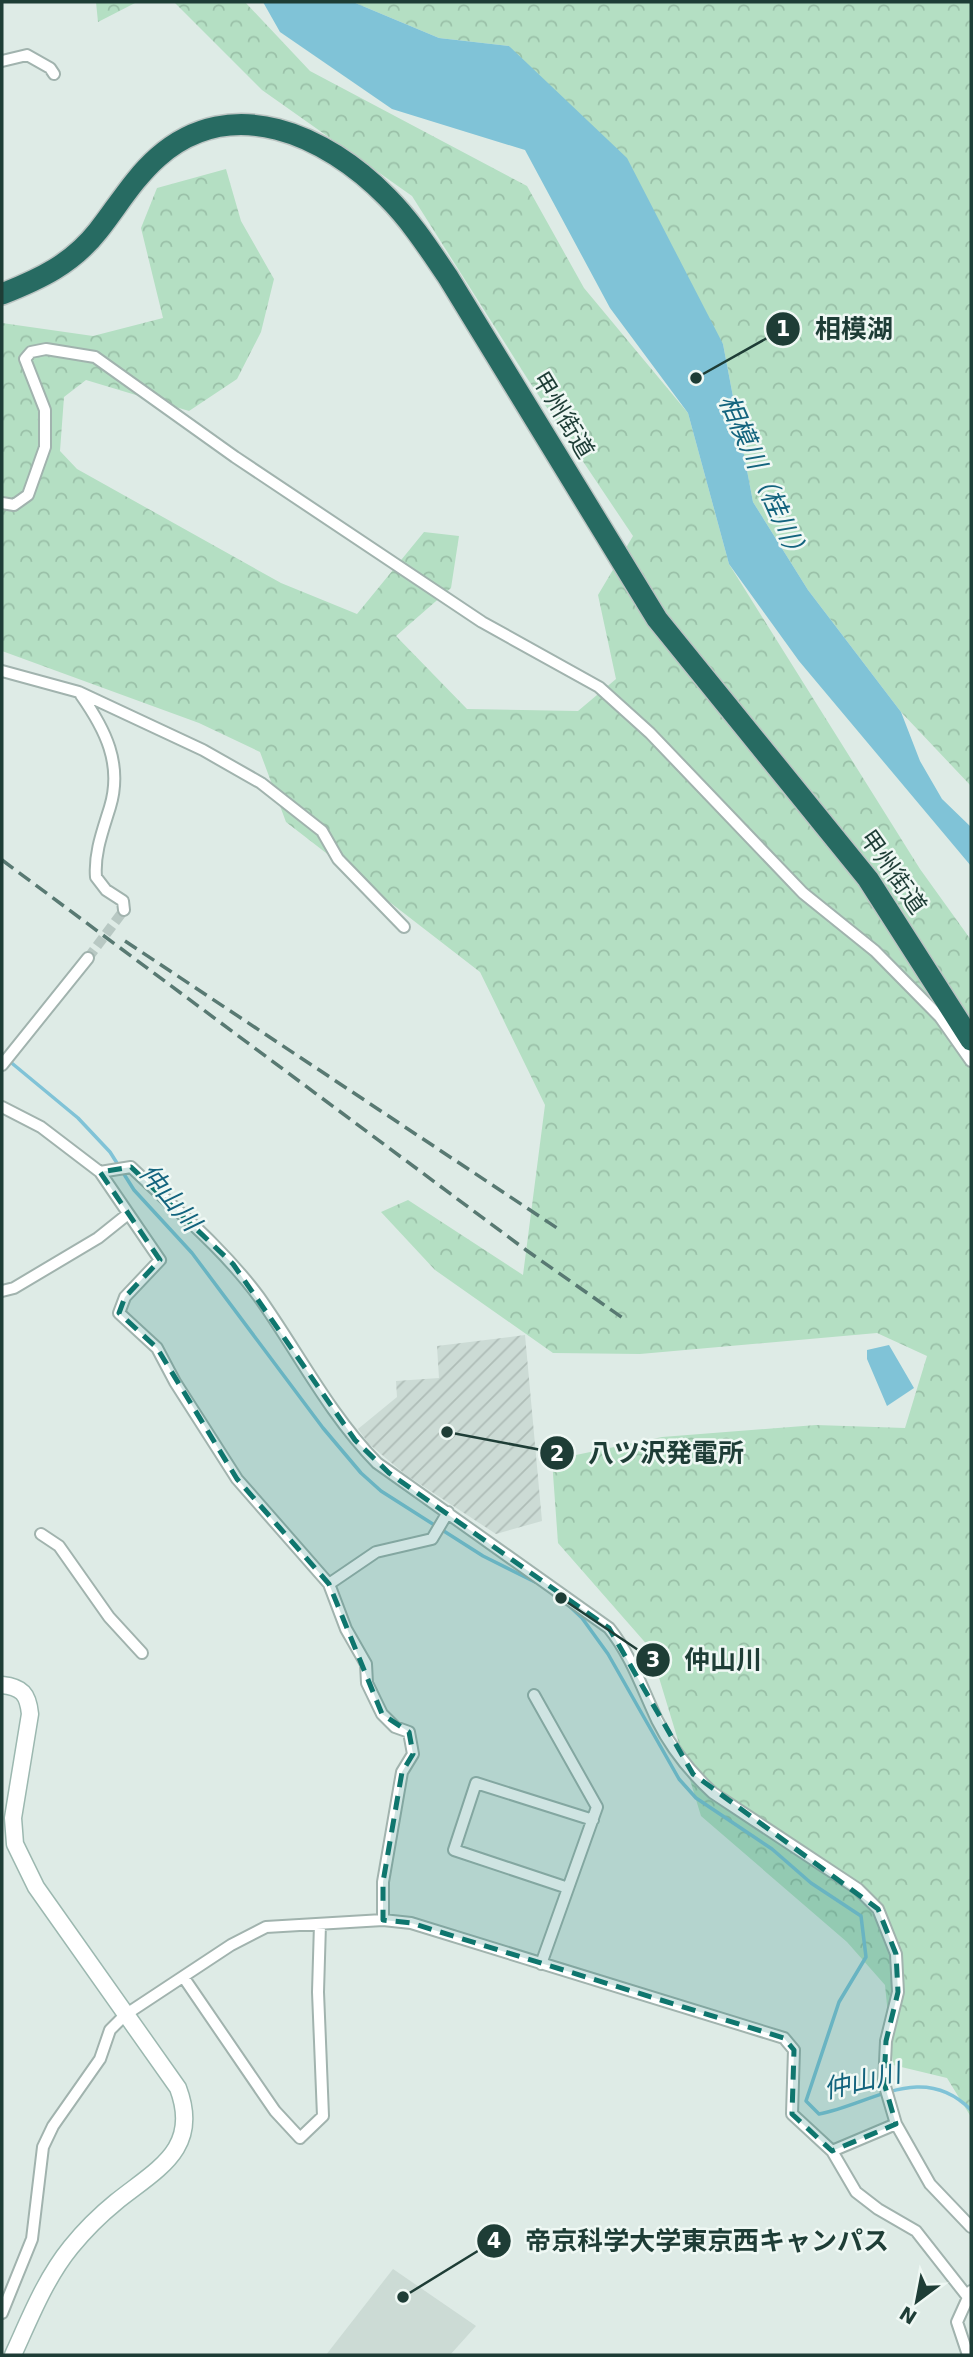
<svg xmlns="http://www.w3.org/2000/svg" width="973" height="2357" font-family="'DejaVu Sans','Noto Sans JP',sans-serif">
<style>
.built{fill:#ccdbd5}
.industrial{fill:url(#industrial-furrows)}
.forest{fill:url(#forest-crowns)}
.water{fill:#80c3d7}
.lines{fill:none;stroke-linecap:round;stroke-linejoin:round}
.stream{stroke:#80c3d7;stroke-width:3.5}
.street-tunnel{stroke:#b8c8c3;stroke-width:10;stroke-dasharray:10 5;stroke-linecap:butt}
.street-casing{stroke:#a1b3ae;stroke-width:14}
.secondary-casing{stroke:#9cb8b0;stroke-width:19}
.highway-casing{stroke:#bcc5c3;stroke-width:24}
.street{stroke:#fff;stroke-width:10}
.secondary{stroke:#fff;stroke-width:16}
.highway{stroke:#276b62;stroke-width:21}
.rail{stroke:#587972;stroke-width:3.5;stroke-dasharray:14 7;stroke-linecap:butt}
.marked{fill:#0f766e;fill-opacity:0.2;stroke:#0f766e;stroke-width:5;stroke-dasharray:14 9;stroke-linejoin:round}
.labels{text-anchor:middle;stroke-width:5;stroke-linejoin:round;paint-order:stroke}
.street-label{font-size:24px;fill:#1e3d36;stroke:#eff8f4}
.water-label{font-size:26px;font-style:italic;fill:#13647e;stroke:#eff8f4}
.leader{fill:none;stroke:#1e3d36;stroke-width:2.5}
.callout-dot{fill:#1e3d36;stroke:#eff8f4;stroke-width:2.5}
.mark-label{font-size:21px;text-anchor:middle;font-weight:bold;fill:#fff}
.callout-label{font-size:26px;text-anchor:middle;font-weight:bold;fill:#1e3d36;stroke:#eff8f4;stroke-width:5;stroke-linejoin:round;paint-order:stroke}
</style>
<defs>
<pattern id="industrial-furrows" width="10" height="10" patternUnits="userSpaceOnUse" patternTransform="scale(1.75)"><rect width="10" height="10" fill="#ccdbd5"/><path d="M-1 1l2-2M0 10L10 0M9 11l2-2" fill="none" stroke="#afbdb7"/></pattern>
<pattern id="forest-crowns" width="20" height="18" patternUnits="userSpaceOnUse" patternTransform="scale(1.75)"><rect width="20" height="18" fill="#b4dfc3"/><path d="M2 6a3 3 0 1 1 6 0M12 15a3 3 0 1 1 6 0" fill="none" stroke="#9ac0a8"/></pattern>
</defs>
<rect width="100%" height="100%" fill="#deebe6"/>
<path class="built" d="M 393,2269 L 476,2326 L 450,2355 L 326,2355 Z"/>
<path class="industrial" d="M 525,1335 L 542,1521 L 496,1534 L 406,1475 L 369,1444 L 358,1429 L 397,1397 L 396,1381 L 439,1378 L 437,1346 Z"/>
<path class="forest" d="M 96,2 L 137,2 L 98,22 Z
M 174,2 L 245,2 L 310,71 L 527,186 L 584,288 L 688,413 L 729,564 L 920,869 L 971,940 L 971,2117 L 947,2078 L 893,2065 L 885,1985 L 847,1942 L 701,1816 L 650,1648 L 558,1543 L 552,1460 L 662,1437 L 816,1425 L 905,1428 L 927,1356 L 877,1333 L 640,1354 L 553,1353 L 435,1270 L 381,1212 L 408,1200 L 523,1275 L 545,1105 L 480,972 L 286,822 L 260,752 L 199,723 L 2,651 L 2,323 L 93,336 L 163,318 L 141,228 L 157,188 L 226,169 L 241,221 L 274,279 L 261,332 L 237,379 L 189,411 L 86,380 L 64,397 L 60,451 L 77,469 L 281,583 L 357,614 L 424,532 L 459,536 L 451,588 L 396,636 L 467,709 L 578,711 L 616,679 L 598,595 L 633,536 L 527,378 L 412,196 L 262,90 Z
M 353,2 L 971,2 L 971,786 L 901,712 L 808,590 L 753,502 L 723,344 L 509,46 L 439,38 Z"/>
<path class="water" d="M 263,2 L 353,2 L 439,38 L 509,46 L 627,158 L 723,344 L 753,502 L 808,590 L 901,712 L 920,761 L 942,799 L 971,827 L 971,866 L 799,661 L 729,564 L 688,413 L 610,308 L 525,150 L 392,109 L 280,32 Z
M 889,1345 L 914,1388 L 887,1406 L 867,1359 L 867,1350 Z"/>
<g class="lines">
<path class="stream" d="M 2,1055 L 78,1118 L 110,1152 L 134,1190 L 192,1253 L 323,1428 L 361,1473 L 381,1491 L 483,1556 L 535,1582
M 565,1602 L 582,1618 L 608,1654 L 679,1779 L 696,1798 L 772,1849 L 811,1883 L 861,1916 L 866,1957 L 839,2002 L 806,2101 L 819,2114 C 871,2104 923,2061 971,2110"/>
<path class="street-tunnel" d="M 88,958 L 124,910"/>
<g class="street-casing">
<path id="street" d="M 2,61 L 27,55 L 50,68 L 54,74
M 2,503 L 14,505 L 28,495 L 45,447 L 45,410 L 25,359 L 31,352 L 46,349 L 95,357 L 235,457 L 482,622 L 599,687 L 650,733 L 803,893 L 875,951 L 940,1017 L 971,1061
M 2,671 L 79,692 L 203,750 L 261,783 L 322,831 L 338,859 L 404,927
M 81,695 C 105,729 123,764 110,807 C 103,830 94,853 96,877 L 106,890 L 123,901 L 124,910
M 2,1065 L 88,958
M 2,1107 L 41,1127 L 100,1172 L 160,1260 L 125,1297 L 119,1313 L 157,1348 L 175,1382 L 237,1479 L 329,1584 L 346,1629 L 366,1664 L 367,1683 L 382,1714 L 395,1727 L 409,1732 L 413,1754 L 402,1772 L 383,1882 L 383,1920
M 100,1172 L 131,1167 C 175,1209 223,1248 259,1297 C 298,1352 329,1414 377,1463 L 609,1628 C 631,1655 642,1688 657,1720 C 671,1748 690,1772 713,1793 L 858,1889 L 878,1909 L 896,1954 L 898,1992 L 886,2041 L 884,2083 L 896,2124 L 930,2184 L 971,2227
M 2,1291 L 14,1288 L 98,1238 L 128,1214
M 41,1534 L 59,1546 L 109,1617 L 142,1653
M 329,1584 L 376,1552 L 432,1539 L 448,1512
M 534,1695 L 597,1807 L 541,1964
M 568,1888 L 454,1850 L 476,1783 L 593,1820
M 184,1978 L 275,2111 L 300,2138 L 323,2116 L 318,1992 L 320,1924
M 832,2151 L 896,2124
M 2,2313 L 32,2239 L 43,2147 L 53,2126 L 100,2059 L 110,2030 L 125,2015 L 231,1945 L 266,1927 L 383,1920 L 411,1923 L 784,2038 L 794,2050 L 792,2114 L 832,2151 L 856,2192 L 878,2209 L 916,2231 L 967,2296
M 968,2355 L 957,2322 L 971,2291"/>
</g>
<g class="secondary-casing">
<path id="secondary" d="M 2,1685 C 22,1687 28,1694 30,1714 L 13,1818 L 15,1844 L 36,1887 L 178,2088 C 201,2149 157,2169 116,2202 C 100,2215 84,2231 71,2247 C 45,2279 30,2318 13,2355"/>
</g>
<g class="highway-casing">
<path id="highway" d="M 2,294 C 40,279 72,264 98,231 C 117,207 134,178 158,157 C 232,92 326,135 387,197 C 411,221 429,249 448,277 L 657,619 L 868,879 L 971,1040"/>
</g>
<use href="#street" class="street"/>
<use href="#secondary" class="secondary"/>
<use href="#highway" class="highway"/>
<path class="rail" d="M 2,860 L 526,1250 L 627,1321
M 125,941 L 557,1228"/>
</g>
<path class="marked" d="M 131,1167 L 233,1264 L 355,1440 L 389,1473 L 609,1628 L 693,1774 L 878,1909 L 896,1954 L 898,1992 L 886,2041 L 884,2083 L 896,2124 L 832,2151 L 792,2114 L 794,2050 L 784,2038 L 411,1923 L 383,1920 L 383,1882 L 402,1772 L 413,1754 L 409,1732 L 382,1714 L 329,1584 L 237,1479 L 157,1348 L 119,1313 L 125,1297 L 160,1260 L 100,1172 Z"/>
<g class="labels">
<g class="street-label">
<text transform="translate(563 415) rotate(59)" y="8">甲州街道</text>
<text transform="translate(893 872) rotate(55)" y="8">甲州街道</text>
</g>
<g class="water-label">
<text transform="translate(764 479) rotate(66)" y="9">相模川（桂川）</text>
<text transform="translate(170 1197) rotate(50)" y="9">仲山川</text>
<text transform="translate(862 2081) rotate(-13)" y="9">仲山川</text>
</g>
</g>
<path class="leader" d="M696 378L783 329M447 1432L557 1453M561 1598L653 1660M403 2297L494 2241"/>
<g class="callout-dot">
<circle cx="696" cy="378" r="7"/>
<circle cx="447" cy="1432" r="7"/>
<circle cx="561" cy="1598" r="7"/>
<circle cx="403" cy="2297" r="7"/>
<circle cx="783" cy="329" r="18"/>
<circle cx="557" cy="1453" r="18"/>
<circle cx="653" cy="1660" r="18"/>
<circle cx="494" cy="2241" r="18"/>
</g>
<g class="mark-label">
<text x="783" y="336">1</text>
<text x="557" y="1461">2</text>
<text x="653" y="1667">3</text>
<text x="494" y="2248">4</text>
</g>
<g class="callout-label">
<text x="854" y="338">相模湖</text>
<text x="666" y="1462">八ツ沢発電所</text>
<text x="723" y="1669">仲山川</text>
<text x="707" y="2250">帝京科学大学東京西キャンパス</text>
</g>
<rect width="973" height="2357" fill="none" stroke="#1e3d36" stroke-width="7"/>
<g transform="translate(917 2301) rotate(212)" stroke="#eff8f4" stroke-width="5" paint-order="stroke">
<path d="M0-5L12 26L0 18L-12 26Z" fill="#1e3d36"/>
<text y="-10" font-size="19" font-weight="bold" text-anchor="middle" fill="#1e3d36">N</text>
</g>
</svg>
